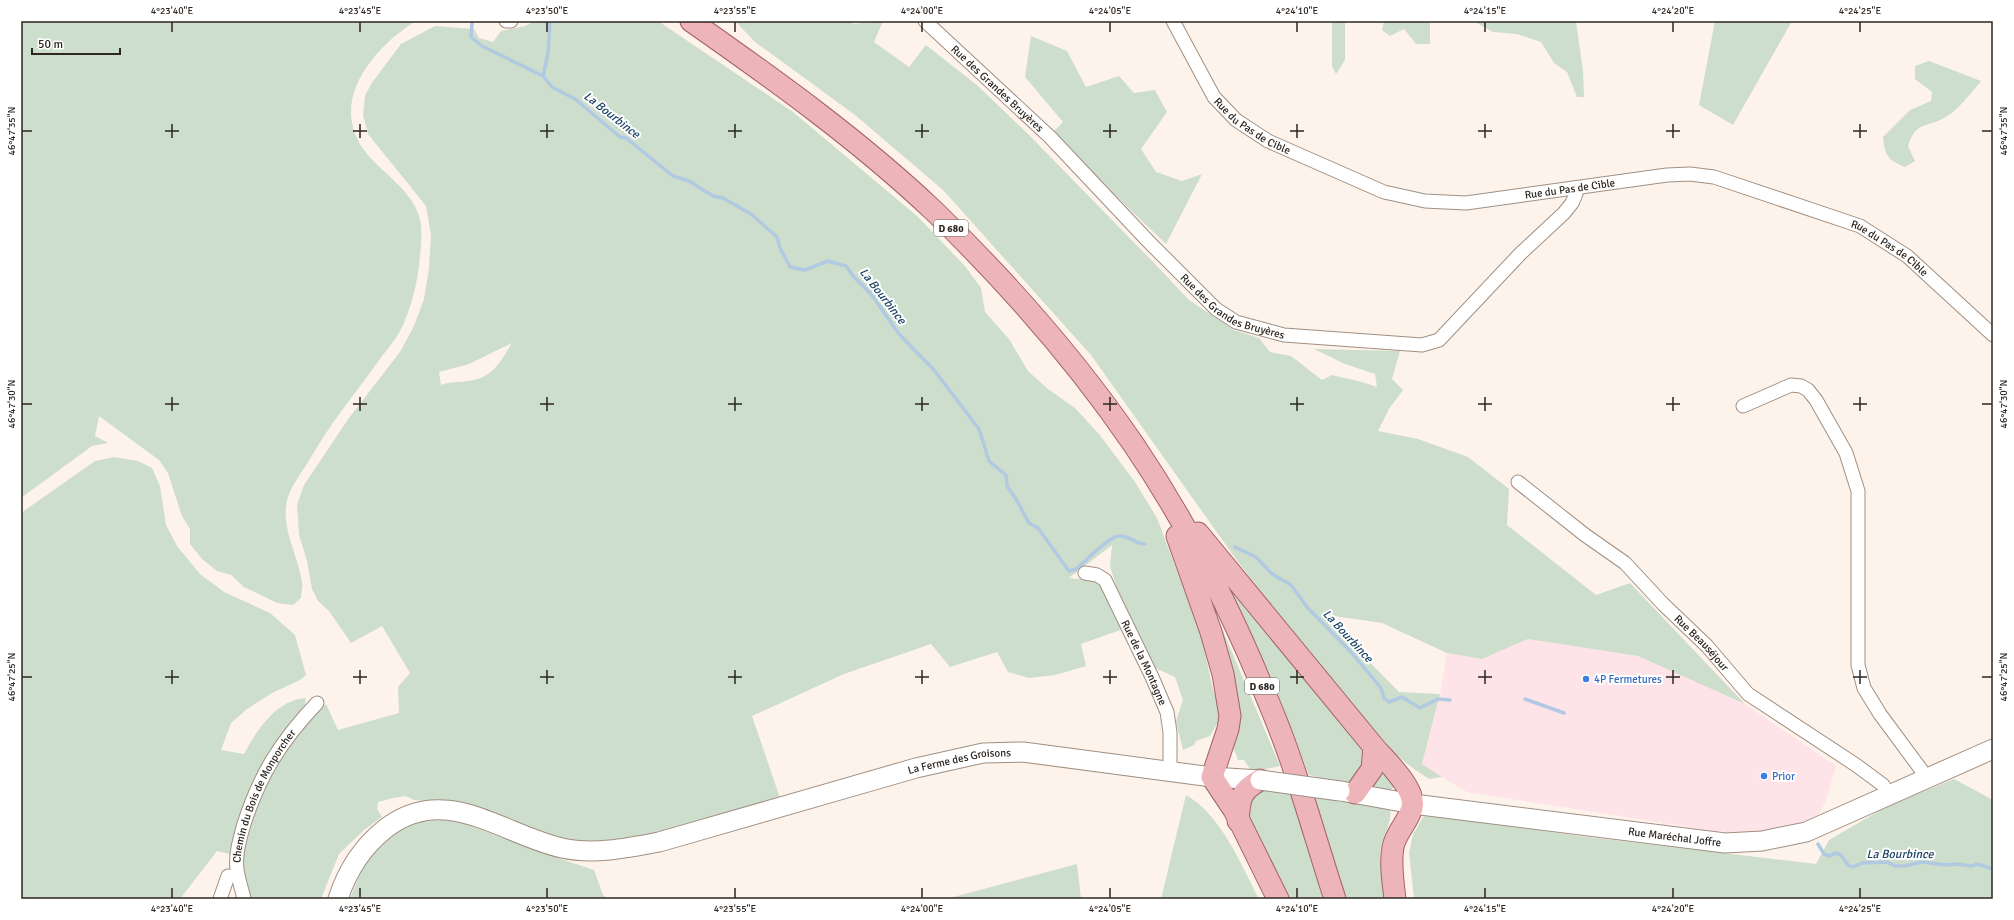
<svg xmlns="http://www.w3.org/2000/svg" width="2014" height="920" font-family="Signika,sans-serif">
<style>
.commercial{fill:#fee3e9}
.green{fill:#cddecc;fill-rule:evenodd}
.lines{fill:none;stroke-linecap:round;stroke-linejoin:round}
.stream{stroke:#b1cae2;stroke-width:3.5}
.minor-casing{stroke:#a08f82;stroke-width:15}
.secondary-casing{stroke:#a08f82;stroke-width:21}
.primary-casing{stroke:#a26266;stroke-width:23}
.minor{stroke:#fff;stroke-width:13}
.secondary{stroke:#fff;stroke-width:19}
.primary{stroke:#edb4b9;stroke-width:21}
.secondary-bridge-casing{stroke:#a08f82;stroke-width:21;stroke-linecap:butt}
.secondary-bridge{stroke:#fff;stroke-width:19}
.ticks{fill:none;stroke:#2d2621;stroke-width:1.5}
.shop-dot{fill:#3f7fe0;stroke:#fff;stroke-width:1.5}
.labels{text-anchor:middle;stroke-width:4;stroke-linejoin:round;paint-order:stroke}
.shield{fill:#fff;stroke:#6c6764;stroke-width:1}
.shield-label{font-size:10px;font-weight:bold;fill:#2d2621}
.street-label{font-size:11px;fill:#2d2621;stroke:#fff}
.shop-label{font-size:11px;fill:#366cbe;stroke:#fff;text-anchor:start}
.water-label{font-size:12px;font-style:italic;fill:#1a4263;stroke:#fff}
.neatline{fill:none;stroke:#2d2621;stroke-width:1.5}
.ticks-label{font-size:10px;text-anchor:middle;fill:#2d2621}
</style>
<rect width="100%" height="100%" fill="#fef3ea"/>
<path class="commercial" d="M 1528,639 L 1638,656 L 1745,704 L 1836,766 L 1825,803 L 1818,815 L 1795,827 L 1744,833 L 1714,831 L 1467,792 L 1422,765 L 1440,694 L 1447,653 L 1482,659 Z"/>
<path class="green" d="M 21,21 L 416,21 C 372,48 325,105 368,155 C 384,174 411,190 419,216 C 423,228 421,244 420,256 C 418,282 411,310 399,333 C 393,343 384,353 377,363 C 354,395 329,425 310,459 C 303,471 292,484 288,497 C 279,526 298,554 302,582 C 303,587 301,593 301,598 L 293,605 L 277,603 L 244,587 L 231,575 L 217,571 L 202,559 L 190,544 L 190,529 L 182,516 L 168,473 L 159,460 L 99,416 L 95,436 L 108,443 L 92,446 L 21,498 Z
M 535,21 L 658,21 L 793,112 L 917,216 L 965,266 L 981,288 L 985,312 L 1009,339 L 1028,371 L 1048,389 L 1075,408 L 1099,434 L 1135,482 L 1157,518 L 1201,635 L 1214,694 L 1222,695 L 1220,719 L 1210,736 L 1196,741 L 1194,745 L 1183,750 L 1176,721 L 1183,700 L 1175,677 L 1155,668 L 1120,598 L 1110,566 L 1112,545 L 1069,578 L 1077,579 L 1093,577 L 1104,589 L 1123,629 L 1081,644 L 1086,666 L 1055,675 L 1029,678 L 1008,672 L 997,652 L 950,667 L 931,644 L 844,674 L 752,716 L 780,798 L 747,809 L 637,838 L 580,842 L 571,842 L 505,817 L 460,804 L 414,800 L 406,796 L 393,798 L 378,802 L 377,809 L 382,817 L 364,830 L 339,854 L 321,899 L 250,899 L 242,868 L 243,857 C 252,821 262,786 280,754 C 291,735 311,719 326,704 L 338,730 L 399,713 L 398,687 L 410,673 L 382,626 L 351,643 L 329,611 L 318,601 L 312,589 L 307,561 L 299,535 L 297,505 L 304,485 L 349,418 L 400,352 L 414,326 L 424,299 L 429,268 L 431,236 L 426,206 L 368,134 L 363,115 L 365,96 L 371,84 L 401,44 L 435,26 L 474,29 L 479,38 L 493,42 L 501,31 L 525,26 ZM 512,343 C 501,361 492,379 468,381 C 457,383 452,381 441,385 L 439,372 L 469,364 Z
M 735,21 L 850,21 L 853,24 L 883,21 L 874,42 L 909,67 L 926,45 L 978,86 L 1029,135 L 1155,264 L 1189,300 L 1234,330 L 1259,338 L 1270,352 L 1291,356 L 1322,380 L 1332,375 L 1362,382 L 1377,387 L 1375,374 L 1345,364 L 1314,349 L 1400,351 L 1392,379 L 1403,390 L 1389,409 L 1378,431 L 1418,439 L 1468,457 L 1509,489 L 1507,525 L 1596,595 L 1630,583 L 1745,704 L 1638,656 L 1528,639 L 1482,659 L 1447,653 L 1382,623 L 1334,616 L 1341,633 L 1399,692 L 1440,694 L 1422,764 L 1442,777 L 1429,779 L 1414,769 L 1380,742 L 1238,562 L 1091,355 L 943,190 L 855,115 L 755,42 Z
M 1332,21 L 1345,21 L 1345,60 L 1336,74 L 1332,66 Z
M 1384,21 L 1430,21 L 1430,44 L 1416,44 L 1404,29 L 1390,36 L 1382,30 Z
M 1473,21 L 1576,21 L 1583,71 L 1584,97 L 1577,97 L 1567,72 L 1554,63 L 1541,42 L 1517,34 L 1493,32 Z
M 1715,21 L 1792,21 L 1733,125 L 1699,105 Z
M 1031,36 L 1067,51 L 1086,87 L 1119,76 L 1134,93 L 1155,90 L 1167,112 L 1141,149 L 1156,172 L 1182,181 L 1202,174 L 1166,244 L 1051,134 L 1063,122 L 1025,77 Z
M 1929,61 L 1981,81 C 1971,93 1959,109 1946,117 C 1928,128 1916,120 1908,146 L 1915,161 L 1905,167 C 1888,160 1885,156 1883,137 L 1910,110 L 1931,101 L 1932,92 L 1915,79 L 1915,66 Z
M 114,457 L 138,461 L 152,468 L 160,486 L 166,525 L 177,546 L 200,574 L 224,592 L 270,613 L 295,635 L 306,675 L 300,680 L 272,693 L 247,709 L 231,723 L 221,750 L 244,754 C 257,730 276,700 306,698 L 305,705 L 286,728 L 256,778 L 233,855 L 217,851 L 180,899 L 21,899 L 21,513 L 95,461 Z
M 1213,562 L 1362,742 L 1364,764 L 1348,785 L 1309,775 L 1270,674 Z
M 1210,600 L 1280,766 L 1252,772 L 1244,760 L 1238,760 L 1232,744 Z
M 1378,759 L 1394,783 L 1393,788 L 1389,791 L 1368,788 Z
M 1954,779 L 1993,800 L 1993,899 L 1414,899 L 1409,853 L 1413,834 L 1425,814 L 1579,836 L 1816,864 L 1829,840 L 1886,807 Z
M 1257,788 L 1293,793 L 1326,899 L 1284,899 L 1247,816 L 1247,805 Z
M 1186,795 C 1222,816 1240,863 1259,899 L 1161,899 Z
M 1313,795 L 1389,806 C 1394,821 1384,832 1381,847 C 1378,860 1384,885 1386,899 L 1345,899 Z
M 425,818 L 466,822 L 561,859 L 594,870 L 603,895 L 608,899 L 350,899 L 363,865 L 387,837 L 408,823 Z
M 1077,864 L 1081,899 L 945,899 L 946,899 Z"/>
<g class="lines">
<path class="stream" d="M 472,23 L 471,37 L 482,46 L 543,76 L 552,87 L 575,99 L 620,137 L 626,138 L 673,176 L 689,181 L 713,196 L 723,198 L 751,214 L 777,237 L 780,248 L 790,267 L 805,270 L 828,261 L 846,266 L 853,276 L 871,294 L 899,334 L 934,370 L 979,429 L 989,461 L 1006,475 L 1007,486 L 1016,499 L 1029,523 L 1038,528 L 1069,571 L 1076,569 C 1085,562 1108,537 1119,536 C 1129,535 1135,544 1145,544
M 543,76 L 548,54 L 550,21
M 1235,547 L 1256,557 L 1272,574 L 1291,585 L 1307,607 L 1351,652 L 1381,688 L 1384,698 L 1389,702 L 1402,697 L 1420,708 L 1438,699 L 1450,700
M 1525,699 L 1564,713
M 1818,844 L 1824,854 L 1830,856 L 1835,853 L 1841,855 L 1848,865 L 1853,867 L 1862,863 L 1887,862 L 1895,866 L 1904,866 L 1922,862 L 1946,865 L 1956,864 L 1972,866 L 1977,864 L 1993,869"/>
<g class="minor-casing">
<g id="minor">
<path d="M 506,21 L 511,21"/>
<path id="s1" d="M 925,21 L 1050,137 L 1148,241 L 1216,309 L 1236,322 L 1284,335 L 1422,345 L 1439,340 L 1520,254 L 1564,213 L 1572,203 L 1576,194 L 1576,188"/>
<path id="s2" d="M 1173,21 L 1214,97 L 1236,120 L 1268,141 L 1384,192 L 1425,201 L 1466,203 L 1667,175 L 1690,174 L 1714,177 L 1860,226 L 1907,256 L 1993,335"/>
<path d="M 1743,406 L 1791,385 L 1801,386 L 1808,390 L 1816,400 L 1846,453 L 1858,491 L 1858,665 L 1864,688 L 1880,714 L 1928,779"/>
<path id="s3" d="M 1518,482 L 1585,535 L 1625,563 L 1663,604 L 1707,646 L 1748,694 L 1856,765 L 1883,785 L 1890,796"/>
<path id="s4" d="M 1085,573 L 1097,575 L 1105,580 L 1152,677 L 1167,712 L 1170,732 L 1170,771"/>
<path d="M 220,899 L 228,876"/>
<path id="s5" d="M 244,899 C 242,889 238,879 237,869 C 235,855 240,838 244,824 C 260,774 281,741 317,703"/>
</g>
</g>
<g class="secondary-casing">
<g id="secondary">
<path id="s6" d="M 1341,791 L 1413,804 L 1725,843 L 1762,841 L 1806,832 L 1993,749"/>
<path id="s7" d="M 338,899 C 347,871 361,848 385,829 C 445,782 501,834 562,848 C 594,855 628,848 659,842 L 916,768 L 983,753 L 1023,752 L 1212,777 L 1260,780"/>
</g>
</g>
<g class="primary-casing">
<path id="primary" d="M 691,21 C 775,80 859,140 934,211 C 1007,282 1076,360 1134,445 C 1188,525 1235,618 1271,708 C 1297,770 1314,835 1335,899
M 1198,533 L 1374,747 C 1385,760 1417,789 1412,808 C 1408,822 1396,832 1393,847 C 1390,863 1393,882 1395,899
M 1177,536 L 1211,632 L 1223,674 L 1230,716 L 1228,729 L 1212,777 L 1234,810 L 1278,899
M 1355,793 L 1372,769 L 1374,747
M 1238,821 C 1240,799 1239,792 1260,780"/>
</g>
<use href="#minor" class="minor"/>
<use href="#secondary" class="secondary"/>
<use href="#primary" class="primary"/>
<g class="secondary-bridge-casing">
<path id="secondary-bridge" d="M 1260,780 L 1340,791"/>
</g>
<use href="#secondary-bridge" class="secondary-bridge"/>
</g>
<path class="ticks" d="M 172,22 L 172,32M 360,22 L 360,32M 547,22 L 547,32M 735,22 L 735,32M 922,22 L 922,32M 1110,22 L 1110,32M 1297,22 L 1297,32M 1485,22 L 1485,32M 1673,22 L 1673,32M 1860,22 L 1860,32M 172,124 L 172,138M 360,124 L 360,138M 547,124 L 547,138M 735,124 L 735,138M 922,124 L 922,138M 1110,124 L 1110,138M 1297,124 L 1297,138M 1485,124 L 1485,138M 1673,124 L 1673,138M 1860,124 L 1860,138M 22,131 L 32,131M 165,131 L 179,131M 353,131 L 367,131M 540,131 L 554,131M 728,131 L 742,131M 915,131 L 929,131M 1103,131 L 1117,131M 1290,131 L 1304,131M 1478,131 L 1492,131M 1666,131 L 1680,131M 1853,131 L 1867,131M 1982,131 L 1992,131M 172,397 L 172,411M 360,397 L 360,411M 547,397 L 547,411M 735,397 L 735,411M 922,397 L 922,411M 1110,397 L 1110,411M 1297,397 L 1297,411M 1485,397 L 1485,411M 1673,397 L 1673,411M 1860,397 L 1860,411M 22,404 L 32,404M 165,404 L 179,404M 353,404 L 367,404M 540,404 L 554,404M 728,404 L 742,404M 915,404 L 929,404M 1103,404 L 1117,404M 1290,404 L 1304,404M 1478,404 L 1492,404M 1666,404 L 1680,404M 1853,404 L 1867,404M 1982,404 L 1992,404M 172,670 L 172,684M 360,670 L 360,684M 547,670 L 547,684M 735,670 L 735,684M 922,670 L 922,684M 1110,670 L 1110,684M 1297,670 L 1297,684M 1485,670 L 1485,684M 1673,670 L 1673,684M 1860,670 L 1860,684M 22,677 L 32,677M 165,677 L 179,677M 353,677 L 367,677M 540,677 L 554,677M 728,677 L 742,677M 915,677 L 929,677M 1103,677 L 1117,677M 1290,677 L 1304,677M 1478,677 L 1492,677M 1666,677 L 1680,677M 1853,677 L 1867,677M 1982,677 L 1992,677M 172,888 L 172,898M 360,888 L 360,898M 547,888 L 547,898M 735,888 L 735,898M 922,888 L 922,898M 1110,888 L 1110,898M 1297,888 L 1297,898M 1485,888 L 1485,898M 1673,888 L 1673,898M 1860,888 L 1860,898"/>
<g class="shop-dot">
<circle cx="1586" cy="679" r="4"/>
<circle cx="1764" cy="776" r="4"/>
</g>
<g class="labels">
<g class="shield">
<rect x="934" y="220" width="34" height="16" rx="3"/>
<rect x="1245" y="678" width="34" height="16" rx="3"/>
</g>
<g class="shield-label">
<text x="951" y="232">D 680</text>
<text x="1262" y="690">D 680</text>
</g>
<g class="street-label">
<text dy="4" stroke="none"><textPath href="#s1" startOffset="99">Rue des Grandes Bruyères</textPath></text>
<text dy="4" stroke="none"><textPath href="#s2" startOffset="135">Rue du Pas de Cible</textPath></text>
<text dy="4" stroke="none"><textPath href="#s2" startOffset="471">Rue du Pas de Cible</textPath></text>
<text dy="4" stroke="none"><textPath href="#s2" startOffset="807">Rue du Pas de Cible</textPath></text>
<text dy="4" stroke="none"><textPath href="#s1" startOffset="423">Rue des Grandes Bruyères</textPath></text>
<text dy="4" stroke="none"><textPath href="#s3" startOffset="245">Rue Beauséjour</textPath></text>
<text dy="4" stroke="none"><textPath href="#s4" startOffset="113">Rue de la Montagne</textPath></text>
<text dy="4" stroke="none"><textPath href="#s7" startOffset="683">La Ferme des Groisons</textPath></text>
<text dy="4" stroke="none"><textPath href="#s5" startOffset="110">Chemin du Bois de Monporcher</textPath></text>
<text dy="4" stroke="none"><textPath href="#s6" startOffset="337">Rue Maréchal Joffre</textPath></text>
</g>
<g class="shop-label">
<text x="1594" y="683">4P Fermetures</text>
<text x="1772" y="780">Prior</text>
</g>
<g class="water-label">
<text transform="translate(612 115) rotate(38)" y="4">La Bourbince</text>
<text transform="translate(883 296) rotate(52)" y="4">La Bourbince</text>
<text transform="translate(1348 636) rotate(47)" y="4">La Bourbince</text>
<text x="1900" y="858">La Bourbince</text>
</g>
</g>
<rect width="2014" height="920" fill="none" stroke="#ffffff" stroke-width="44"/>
<path d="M32 48v6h88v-6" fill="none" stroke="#2d2621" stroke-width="2"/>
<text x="38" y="48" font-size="12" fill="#2d2621" stroke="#ffffff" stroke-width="3" paint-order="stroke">50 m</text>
<rect x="22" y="22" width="1970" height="876" class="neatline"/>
<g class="ticks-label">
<text x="172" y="14">4°23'40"E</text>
<text x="360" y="14">4°23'45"E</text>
<text x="547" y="14">4°23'50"E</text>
<text x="735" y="14">4°23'55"E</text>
<text x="922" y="14">4°24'00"E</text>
<text x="1110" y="14">4°24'05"E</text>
<text x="1297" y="14">4°24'10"E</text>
<text x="1485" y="14">4°24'15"E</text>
<text x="1673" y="14">4°24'20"E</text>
<text x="1860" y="14">4°24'25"E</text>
<text transform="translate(11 131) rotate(-90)" y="4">46°47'35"N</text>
<text transform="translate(2003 131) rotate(-90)" y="4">46°47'35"N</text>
<text transform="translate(11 404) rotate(-90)" y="4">46°47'30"N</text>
<text transform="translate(2003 404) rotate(-90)" y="4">46°47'30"N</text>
<text transform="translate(11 677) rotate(-90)" y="4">46°47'25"N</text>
<text transform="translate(2003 677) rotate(-90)" y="4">46°47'25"N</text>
<text x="172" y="912">4°23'40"E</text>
<text x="360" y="912">4°23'45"E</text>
<text x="547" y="912">4°23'50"E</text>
<text x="735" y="912">4°23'55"E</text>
<text x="922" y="912">4°24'00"E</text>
<text x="1110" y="912">4°24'05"E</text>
<text x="1297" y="912">4°24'10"E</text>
<text x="1485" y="912">4°24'15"E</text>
<text x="1673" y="912">4°24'20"E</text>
<text x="1860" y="912">4°24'25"E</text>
</g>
</svg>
